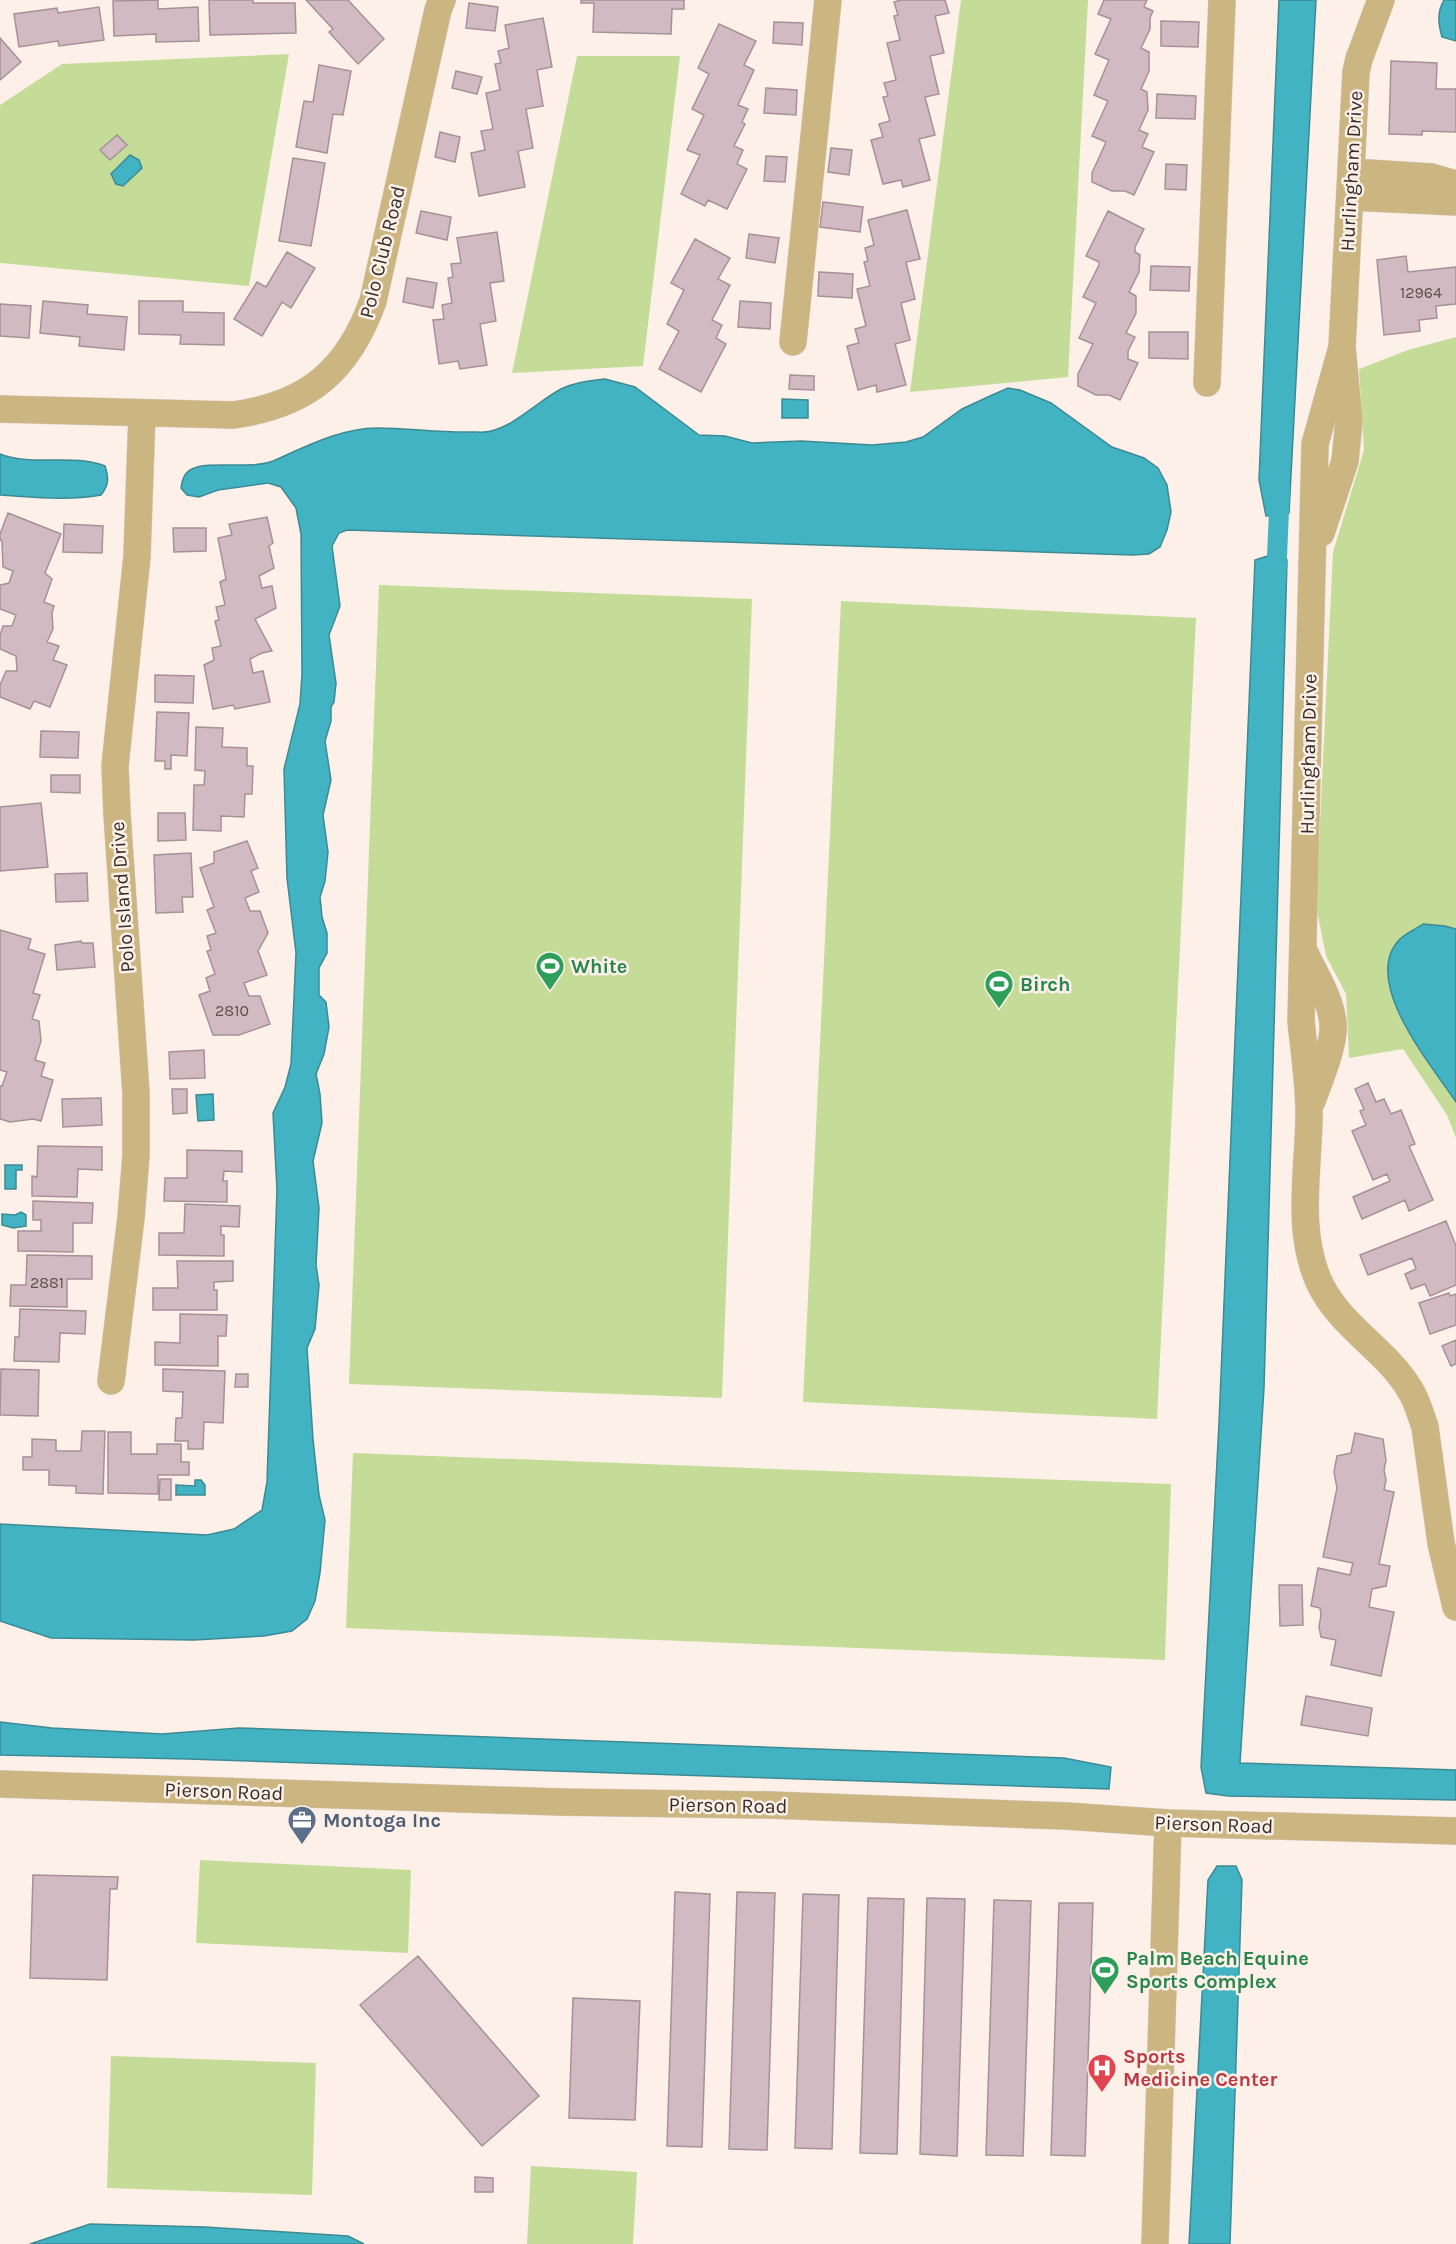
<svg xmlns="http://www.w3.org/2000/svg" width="1456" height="2244" font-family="Karla,sans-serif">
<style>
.green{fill:#c5dc99}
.water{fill:#41b3c2;stroke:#3d8a94;stroke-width:1.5}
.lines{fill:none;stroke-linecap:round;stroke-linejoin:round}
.canal{stroke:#41b3c2;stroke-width:20}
.building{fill:#d2bac2;stroke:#a79098;stroke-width:1.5}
.minor-casing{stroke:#d9cdc5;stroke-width:28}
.minor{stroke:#cbb581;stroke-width:27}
.labels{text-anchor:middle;stroke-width:5;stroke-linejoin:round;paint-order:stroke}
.number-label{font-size:16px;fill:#5c504e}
.street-label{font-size:20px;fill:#342c27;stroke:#fdf0e8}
.leisure-label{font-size:20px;font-weight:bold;fill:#27864d;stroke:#fdf0e8;text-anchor:start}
.service-label{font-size:20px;font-weight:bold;fill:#4e5e75;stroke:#fdf0e8;text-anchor:start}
.health-label{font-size:20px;font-weight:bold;fill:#be3a42;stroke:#fdf0e8;text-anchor:start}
</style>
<rect width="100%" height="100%" fill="#fdf0e8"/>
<path class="green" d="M 961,0 L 1088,0 L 1068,377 L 910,392 Z
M 289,54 L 249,286 L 0,263 L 0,105 L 62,64 Z
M 577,56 L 680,56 L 643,366 L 512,373 Z
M 1456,337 L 1456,1138 L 1447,1115 L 1403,1049 L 1349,1058 L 1346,994 L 1326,956 L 1316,906 L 1333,552 L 1364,450 L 1359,369 L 1408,350 Z
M 379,585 L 752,599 L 722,1398 L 349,1384 Z
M 841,601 L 1196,618 L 1157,1419 L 803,1402 Z
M 353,1453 L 1171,1484 L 1165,1660 L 346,1628 Z
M 200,1860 L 411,1870 L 408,1953 L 196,1943 Z
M 111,2056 L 316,2063 L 312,2195 L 107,2188 Z
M 531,2166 L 637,2172 L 633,2244 L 527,2244 Z"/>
<path class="water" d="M 1279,0 L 1316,0 L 1289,513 L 1266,516 L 1259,480 Z
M 1444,0 L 1456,0 L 1456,41 L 1442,37 C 1438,23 1437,12 1444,0 Z
M 130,155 L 139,160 L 142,168 L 123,186 L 116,184 L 111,174 Z
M 605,379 L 635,387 L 699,435 L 725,436 L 752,443 L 801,441 L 872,445 L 906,442 L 923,437 L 962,409 L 990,396 L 1008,388 L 1020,390 L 1051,403 L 1112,447 L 1144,458 L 1158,468 L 1167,485 L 1171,512 L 1167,530 L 1160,547 L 1149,554 L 1132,555 L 347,530 L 339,533 L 332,546 L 340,606 L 329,635 L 336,683 L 334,702 L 331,707 L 331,721 L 325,741 L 331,780 L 323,815 L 328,852 L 325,881 L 320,897 L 322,917 L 327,933 L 327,953 L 319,968 L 319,995 L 326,1002 L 329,1027 L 324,1054 L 316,1074 L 320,1094 L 322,1123 L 313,1161 L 319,1208 L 316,1265 L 319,1285 L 315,1329 L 307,1348 L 313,1439 L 319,1495 L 325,1520 L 320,1573 L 315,1601 L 307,1619 L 292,1631 L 264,1636 L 194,1640 L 51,1638 L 0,1621 L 0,1524 L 207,1535 L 234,1529 L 262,1510 L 267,1482 L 277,1190 L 273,1113 L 285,1087 L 291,1064 L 296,953 L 287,878 L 284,769 L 300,704 L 302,674 L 301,534 L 296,508 L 281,487 L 268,483 L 218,490 L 199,497 L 187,495 L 181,488 C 182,480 184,473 192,469 C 209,460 250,470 273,461 C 305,447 341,428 377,428 C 409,428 440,433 472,432 C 478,432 485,433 491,431 C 514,426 540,400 561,389 C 575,382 590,381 605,379 Z
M 782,399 L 808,400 L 808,418 L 782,418 Z
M 0,454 C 33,467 72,453 105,466 C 109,478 109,485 101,495 C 67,501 34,497 0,495 Z
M 1277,553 L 1287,560 L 1264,1388 L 1240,1763 L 1456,1770 L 1456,1800 L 1228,1796 L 1206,1793 L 1201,1767 L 1219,1423 L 1255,560 Z
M 1423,924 L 1445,926 L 1456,929 L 1456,1102 C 1432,1066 1359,980 1400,939 C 1406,933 1416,929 1423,924 Z
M 213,1094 L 214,1120 L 198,1121 L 196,1095 Z
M 5,1165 L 22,1165 L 22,1170 L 16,1170 L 16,1189 L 5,1189 Z
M 21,1212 L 26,1215 L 26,1226 L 13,1228 L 2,1225 L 2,1214 L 15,1215 Z
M 195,1480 L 201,1480 L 205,1485 L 205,1495 L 176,1495 L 176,1485 L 195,1486 Z
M 0,1722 L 52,1728 L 162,1734 L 239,1728 L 1064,1758 L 1111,1767 L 1109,1789 L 188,1759 L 0,1755 Z
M 1217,1866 L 1236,1866 L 1242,1880 L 1230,2244 L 1189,2244 L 1208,1880 Z
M 90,2224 L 205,2227 L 348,2236 L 364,2244 L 30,2244 Z"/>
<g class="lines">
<path class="canal" d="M 1276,579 L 1280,488"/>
</g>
<path class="building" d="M 158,0 L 158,9 L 198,7 L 199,41 L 156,42 L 156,34 L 114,36 L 113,1 Z
M 209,0 L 253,0 L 253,3 L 295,3 L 296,33 L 210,35 Z
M 306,0 L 348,0 L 384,39 L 358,64 L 329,32 L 333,29 Z
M 581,0 L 684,0 L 684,9 L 672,9 L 671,34 L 593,32 L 594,3 L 581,3 Z
M 901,0 L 945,0 L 949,13 L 935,16 L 944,53 L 930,56 L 939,94 L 925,97 L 935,135 L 919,139 L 930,180 L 903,187 L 901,180 L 883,184 L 871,140 L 883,137 L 879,124 L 890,121 L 883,97 L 888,96 L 884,83 L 896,80 L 887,43 L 900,40 L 894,16 L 898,15 L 894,2 Z
M 1104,0 L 1147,0 L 1144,7 L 1153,11 L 1150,18 L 1150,29 L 1141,48 L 1149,52 L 1149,71 L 1141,89 L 1147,92 L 1148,110 L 1139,130 L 1148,134 L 1142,147 L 1154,152 L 1134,195 L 1125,191 L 1112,191 L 1092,182 L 1092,173 L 1106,142 L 1092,136 L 1108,101 L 1094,95 L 1109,60 L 1095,54 L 1111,19 L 1098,14 Z
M 469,3 L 498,7 L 495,31 L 466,28 Z
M 99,7 L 104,40 L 59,46 L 58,41 L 19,47 L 14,14 L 57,8 L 58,13 Z
M 543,18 L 552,67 L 537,70 L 543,106 L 526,109 L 533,148 L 518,151 L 525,187 L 479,196 L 471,153 L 485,150 L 481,131 L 493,129 L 486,93 L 500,90 L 495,64 L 501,63 L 498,51 L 509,48 L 505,25 Z
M 1161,21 L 1199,22 L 1198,47 L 1161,46 Z
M 774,22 L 803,23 L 802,45 L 773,43 Z
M 719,24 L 756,41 L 744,65 L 754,70 L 738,105 L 748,109 L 742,122 L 745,124 L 734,146 L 743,150 L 737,164 L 747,169 L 727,209 L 708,200 L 705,206 L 681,194 L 700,155 L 687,150 L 704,115 L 692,109 L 709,74 L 698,68 Z
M 0,38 L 21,62 L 0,80 Z
M 1391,61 L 1437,63 L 1436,89 L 1456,89 L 1456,132 L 1422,131 L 1422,135 L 1389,134 Z
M 319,65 L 351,71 L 343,115 L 333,114 L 327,153 L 296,147 L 304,101 L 313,102 Z
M 456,71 L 482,77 L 477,94 L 452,88 Z
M 766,88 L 797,90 L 796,115 L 764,113 Z
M 1157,94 L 1196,96 L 1195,119 L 1156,118 Z
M 440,132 L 460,137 L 455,162 L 435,157 Z
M 117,135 L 127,145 L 110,160 L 100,150 Z
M 831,148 L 852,150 L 849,175 L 828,172 Z
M 766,156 L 787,157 L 785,182 L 764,181 Z
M 293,158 L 325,163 L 311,246 L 279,241 Z
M 1166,164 L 1187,165 L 1186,190 L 1165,189 Z
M 823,202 L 863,207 L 860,232 L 820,227 Z
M 907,210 L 920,259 L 906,262 L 915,299 L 901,303 L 910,340 L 895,344 L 906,385 L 877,392 L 876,385 L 858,390 L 847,346 L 859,343 L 855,329 L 866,326 L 857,289 L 870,286 L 864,262 L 868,261 L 865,248 L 874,245 L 868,220 Z
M 421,211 L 451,217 L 447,240 L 416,233 Z
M 1108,211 L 1144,229 L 1135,247 L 1135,252 L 1140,255 L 1139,272 L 1129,292 L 1136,296 L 1136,313 L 1126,333 L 1135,337 L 1128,351 L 1128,359 L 1138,363 L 1120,400 L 1109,395 L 1096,395 L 1078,386 L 1078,374 L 1093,344 L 1079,338 L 1096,303 L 1083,297 L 1099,265 L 1099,262 L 1086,256 Z
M 497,232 L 504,281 L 490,283 L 496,321 L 480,324 L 487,365 L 460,369 L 458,361 L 439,364 L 433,320 L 444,319 L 442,305 L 452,303 L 448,278 L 453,277 L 451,264 L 461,263 L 457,238 Z
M 749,234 L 779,238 L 775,263 L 746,258 Z
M 695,239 L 730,258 L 718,279 L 730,285 L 712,320 L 722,325 L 716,338 L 726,344 L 701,392 L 659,369 L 679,331 L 667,324 L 684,290 L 671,283 Z
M 287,252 L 315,268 L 291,308 L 282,302 L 262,336 L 234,319 L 257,282 L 266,287 Z
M 1406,256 L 1408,272 L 1456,267 L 1456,304 L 1436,306 L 1437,318 L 1419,320 L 1420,331 L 1384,335 L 1377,260 Z
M 1151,266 L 1190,267 L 1189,291 L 1150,290 Z
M 819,272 L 853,274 L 852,298 L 818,296 Z
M 407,278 L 437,283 L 433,308 L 403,302 Z
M 43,301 L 88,305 L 87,314 L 127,317 L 124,350 L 79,346 L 80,337 L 40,333 Z
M 139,301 L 183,301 L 183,312 L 224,313 L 224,345 L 180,344 L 181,335 L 139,334 Z
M 740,301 L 771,303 L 770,329 L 738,327 Z
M 0,304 L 31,306 L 29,338 L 0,336 Z
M 1149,332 L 1188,332 L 1188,359 L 1149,358 Z
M 790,375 L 814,376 L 814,390 L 789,389 Z
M 8,513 L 61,534 L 45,573 L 52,579 L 44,602 L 54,606 L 52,613 L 53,629 L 47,642 L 59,646 L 53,660 L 67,665 L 50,707 L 34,701 L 30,709 L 0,697 L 0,685 L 6,671 L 17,671 L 16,656 L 0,649 L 0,635 L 3,626 L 12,626 L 16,615 L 0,609 L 0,585 L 9,583 L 13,571 L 3,567 L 2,541 L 0,540 L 0,534 Z
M 267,517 L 273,543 L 269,546 L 274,568 L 259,576 L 262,588 L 272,586 L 276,608 L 255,619 L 272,651 L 262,653 L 250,659 L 253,673 L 263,671 L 270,702 L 235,709 L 233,705 L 213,709 L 204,665 L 214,660 L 212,648 L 221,646 L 215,621 L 219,620 L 216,607 L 225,605 L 220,582 L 226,579 L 218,538 L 232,535 L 229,524 Z
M 64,524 L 103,526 L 102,553 L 63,552 Z
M 173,528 L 206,528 L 206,551 L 174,552 Z
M 155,675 L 194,676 L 193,703 L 155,702 Z
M 157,712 L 189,713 L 187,756 L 171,755 L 171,769 L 165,769 L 165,761 L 155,761 Z
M 196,727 L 223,728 L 222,747 L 247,748 L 247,766 L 253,766 L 252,794 L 245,794 L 244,817 L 221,816 L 221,831 L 193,830 L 194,785 L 204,785 L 205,771 L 195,770 Z
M 41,731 L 79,732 L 78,758 L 40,757 Z
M 51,775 L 80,775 L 80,793 L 51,792 Z
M 41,803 L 48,867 L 0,871 L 0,807 Z
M 158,813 L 185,813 L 186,840 L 158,841 Z
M 247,841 L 258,868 L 251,871 L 259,892 L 245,898 L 250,911 L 260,911 L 268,933 L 258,951 L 267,975 L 244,983 L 249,996 L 260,996 L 270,1024 L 239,1035 L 213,1035 L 199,995 L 210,991 L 206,978 L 215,974 L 207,951 L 211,950 L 207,936 L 216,933 L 207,910 L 214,907 L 200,868 L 214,863 L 214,852 Z
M 191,853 L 193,897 L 182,897 L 183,912 L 156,913 L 154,855 Z
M 87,873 L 88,901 L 56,902 L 55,874 Z
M 0,930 L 31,939 L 28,949 L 45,954 L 33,993 L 40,995 L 32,1019 L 39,1021 L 41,1041 L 35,1060 L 45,1063 L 41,1076 L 53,1080 L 41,1121 L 33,1119 L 10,1122 L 0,1119 L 0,1086 L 2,1086 L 7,1072 L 0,1070 Z
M 81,941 L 82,943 L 93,943 L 95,967 L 57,970 L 55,945 Z
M 204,1050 L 205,1078 L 170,1079 L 169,1052 Z
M 1368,1083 L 1376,1102 L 1384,1099 L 1391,1114 L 1401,1110 L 1415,1144 L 1409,1146 L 1433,1200 L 1409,1211 L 1405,1200 L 1362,1219 L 1353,1197 L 1390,1181 L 1387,1174 L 1373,1180 L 1352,1131 L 1366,1125 L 1360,1111 L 1364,1109 L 1355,1089 Z
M 172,1089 L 187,1089 L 187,1113 L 173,1114 Z
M 101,1098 L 102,1125 L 63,1127 L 62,1099 Z
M 38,1146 L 102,1147 L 102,1170 L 78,1169 L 77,1197 L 32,1196 L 32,1176 L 37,1177 Z
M 187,1150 L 242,1151 L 242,1172 L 224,1171 L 223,1181 L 227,1181 L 227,1202 L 164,1201 L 165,1178 L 187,1178 Z
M 33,1201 L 93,1203 L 92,1223 L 73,1223 L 73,1252 L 18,1251 L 18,1231 L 41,1231 L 41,1220 L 33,1220 Z
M 185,1204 L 240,1206 L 239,1227 L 221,1226 L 221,1235 L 224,1235 L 224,1256 L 159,1255 L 159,1233 L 184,1233 Z
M 1446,1221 L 1456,1246 L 1456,1285 L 1430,1296 L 1425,1284 L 1411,1289 L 1405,1274 L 1416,1269 L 1412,1258 L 1368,1275 L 1360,1255 Z
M 27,1255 L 92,1256 L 92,1279 L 67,1279 L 67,1307 L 10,1306 L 11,1285 L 26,1285 Z
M 177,1261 L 233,1261 L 233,1281 L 214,1282 L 214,1290 L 217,1290 L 217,1310 L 153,1310 L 153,1288 L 178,1288 Z
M 1449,1293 L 1450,1296 L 1456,1294 L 1456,1325 L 1430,1334 L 1419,1303 Z
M 20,1309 L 86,1311 L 85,1334 L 60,1333 L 59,1362 L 14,1361 L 15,1337 L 19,1337 Z
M 180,1314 L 227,1315 L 226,1336 L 218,1336 L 218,1366 L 155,1365 L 155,1342 L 180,1343 Z
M 1456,1340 L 1456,1364 L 1451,1366 L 1442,1346 Z
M 1,1369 L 39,1370 L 38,1416 L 0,1415 Z
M 163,1369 L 225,1371 L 223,1423 L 204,1422 L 203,1449 L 188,1449 L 188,1441 L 175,1441 L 176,1418 L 182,1418 L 183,1392 L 163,1391 Z
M 236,1374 L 248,1374 L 248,1387 L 235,1387 Z
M 82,1431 L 105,1431 L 103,1494 L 76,1493 L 76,1486 L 49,1485 L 49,1470 L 23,1470 L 23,1457 L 32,1457 L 32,1439 L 56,1440 L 56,1451 L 81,1451 Z
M 108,1432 L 131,1432 L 131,1454 L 157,1454 L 157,1444 L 181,1444 L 181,1462 L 189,1462 L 189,1475 L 158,1475 L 158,1494 L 108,1493 Z
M 1355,1433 L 1383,1439 L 1386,1460 L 1384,1470 L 1386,1480 L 1384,1490 L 1394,1492 L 1379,1564 L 1390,1566 L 1386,1586 L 1372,1589 L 1369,1607 L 1394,1612 L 1381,1676 L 1331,1665 L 1336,1640 L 1321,1637 L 1319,1627 L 1321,1615 L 1320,1608 L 1311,1606 L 1318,1568 L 1350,1575 L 1353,1563 L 1323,1557 L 1337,1488 L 1334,1472 L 1337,1456 L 1351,1453 Z
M 160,1479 L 171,1479 L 171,1500 L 159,1500 Z
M 1279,1585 L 1302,1585 L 1303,1625 L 1280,1626 Z
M 1306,1696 L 1372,1708 L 1368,1736 L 1301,1725 Z
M 33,1875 L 118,1877 L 117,1889 L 110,1889 L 107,1980 L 30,1978 Z
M 675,1892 L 710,1894 L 702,2147 L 667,2146 Z
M 737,1892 L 775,1893 L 767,2150 L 729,2149 Z
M 803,1894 L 839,1895 L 832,2149 L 795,2148 Z
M 868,1898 L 904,1899 L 897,2154 L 860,2153 Z
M 927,1898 L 965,1899 L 957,2156 L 920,2154 Z
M 994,1900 L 1031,1901 L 1023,2156 L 986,2155 Z
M 1059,1903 L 1093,1903 L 1085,2156 L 1051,2155 Z
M 418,1956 L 539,2096 L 482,2146 L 360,2005 Z
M 573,1998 L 640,2001 L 635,2120 L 569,2118 Z
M 475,2177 L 493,2178 L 493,2192 L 475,2192 Z"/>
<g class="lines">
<g class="minor-casing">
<path id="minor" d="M 1352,172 L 1431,177 L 1456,184
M 1351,197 L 1456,202
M 793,342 L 828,0
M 1342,347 L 1315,444 L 1301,1021 C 1304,1051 1309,1082 1309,1113 C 1309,1169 1295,1231 1320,1284 C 1341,1327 1385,1349 1409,1388 C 1417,1400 1420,1413 1425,1427 L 1441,1543 L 1456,1607
M 1207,383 L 1222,0
M 0,409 L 233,415 C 307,405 348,371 373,301 L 438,10 L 442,0
M 1321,533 L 1345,461 L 1349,421 L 1342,347 L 1356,72 L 1359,59 L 1381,0
M 1305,953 C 1315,975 1331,999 1333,1024 C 1335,1044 1319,1081 1312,1101
M 111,1381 L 131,1218 L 136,1155 L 136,1093 L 117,814 L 115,766 L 137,556 L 142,413
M 0,1784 L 559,1802 L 771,1805 L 1066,1816 L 1168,1823 L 1456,1831
M 1155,2244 L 1168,1823"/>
</g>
<use href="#minor" class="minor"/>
</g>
<defs>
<g id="stadium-pin" transform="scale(1.5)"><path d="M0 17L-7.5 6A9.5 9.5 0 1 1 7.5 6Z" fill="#2e9e5b" stroke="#fdf0e8"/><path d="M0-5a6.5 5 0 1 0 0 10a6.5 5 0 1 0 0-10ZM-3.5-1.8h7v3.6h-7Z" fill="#fff"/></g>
<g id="office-pin" transform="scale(1.5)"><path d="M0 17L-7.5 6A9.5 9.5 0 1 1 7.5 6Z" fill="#5c6f8a" stroke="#fdf0e8"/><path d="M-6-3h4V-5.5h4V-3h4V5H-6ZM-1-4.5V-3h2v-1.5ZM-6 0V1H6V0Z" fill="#fff"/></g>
<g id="hospital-pin" transform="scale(1.5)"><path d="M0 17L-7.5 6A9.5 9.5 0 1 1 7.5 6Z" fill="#e0444e" stroke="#fdf0e8"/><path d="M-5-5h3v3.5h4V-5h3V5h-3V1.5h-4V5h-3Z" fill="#fff"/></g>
</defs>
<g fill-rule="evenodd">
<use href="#stadium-pin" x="550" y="966"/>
<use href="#stadium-pin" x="999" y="984"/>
<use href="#office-pin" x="302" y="1820"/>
<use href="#stadium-pin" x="1105" y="1970"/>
<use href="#hospital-pin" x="1102" y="2068"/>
</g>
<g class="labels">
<g class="number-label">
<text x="1421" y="298">12964</text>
<text x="232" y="1016">2810</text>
<text x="47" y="1288">2881</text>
</g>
<g class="street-label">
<text transform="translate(1351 171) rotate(-87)" y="7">Hurlingham Drive</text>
<text transform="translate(382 252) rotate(-76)" y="7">Polo Club Road</text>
<text transform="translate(1308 754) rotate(-89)" y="7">Hurlingham Drive</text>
<text transform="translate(122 897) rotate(-94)" y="7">Polo Island Drive</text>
<text transform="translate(224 1791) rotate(2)" y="7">Pierson Road</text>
<text transform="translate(728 1805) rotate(1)" y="7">Pierson Road</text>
<text transform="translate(1214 1824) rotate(2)" y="7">Pierson Road</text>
</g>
<g class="leisure-label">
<text x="571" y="973">White</text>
<text x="1020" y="991">Birch</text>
<text x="1126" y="1965">Palm Beach Equine<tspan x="1126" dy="23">Sports Complex</tspan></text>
</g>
<g class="service-label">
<text x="323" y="1827">Montoga Inc</text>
</g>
<g class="health-label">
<text x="1123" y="2063">Sports<tspan x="1123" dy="23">Medicine Center</tspan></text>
</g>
</g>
</svg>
